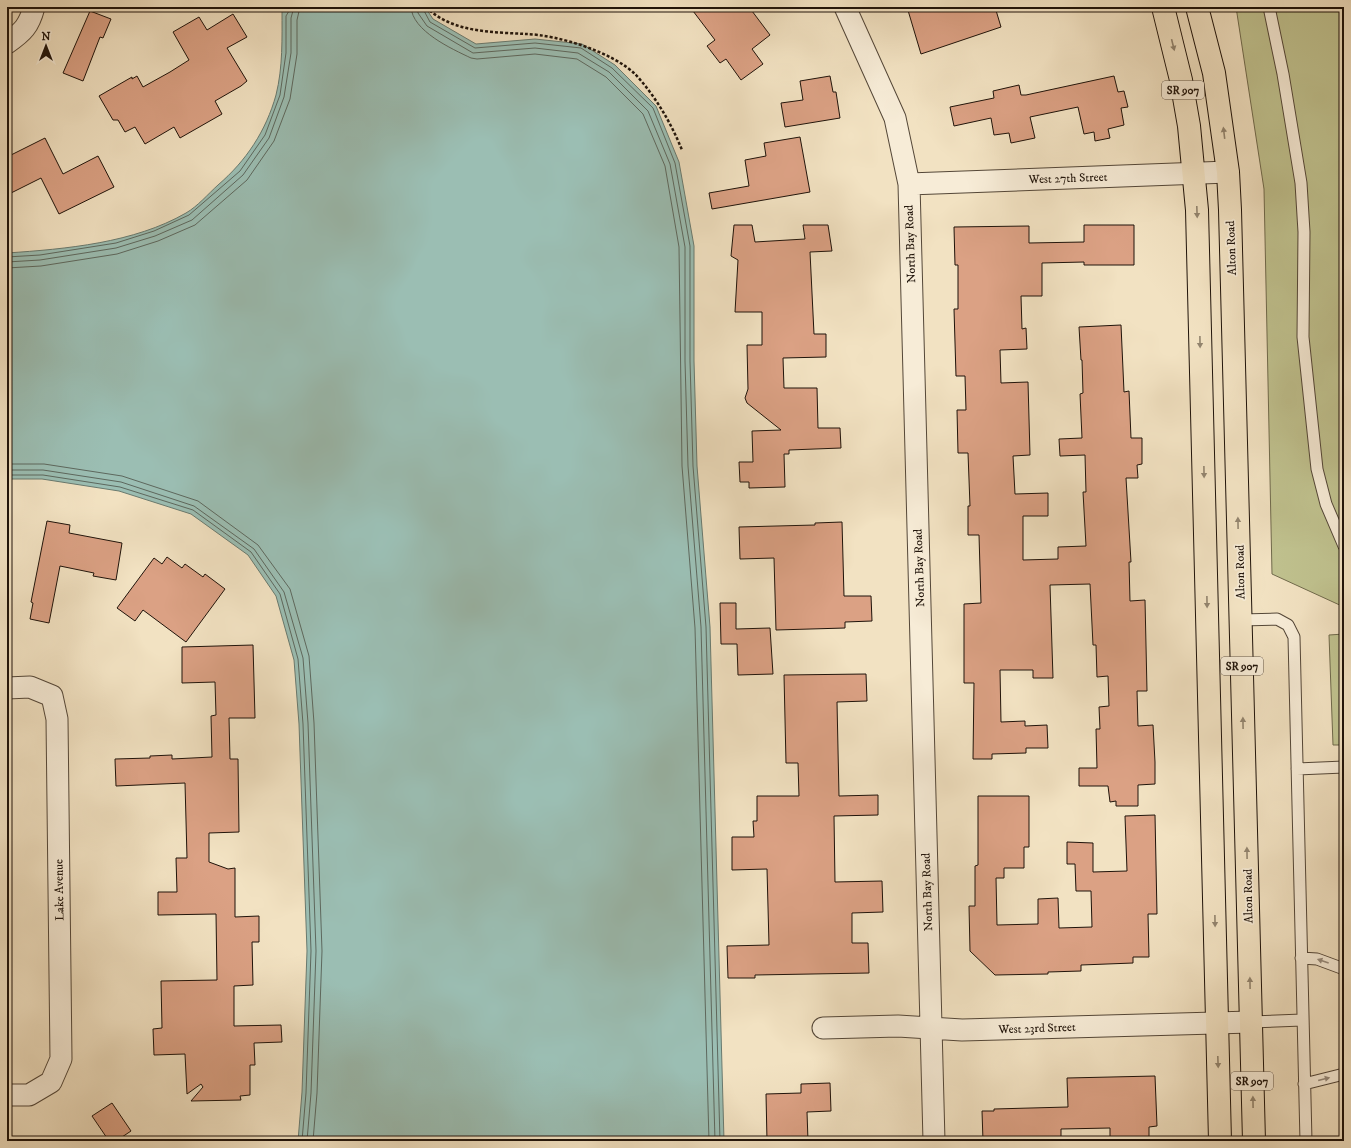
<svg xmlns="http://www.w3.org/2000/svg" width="1351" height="1148" font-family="'IM FELL DW Pica',serif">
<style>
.green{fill:#c0c28f;stroke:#706a4c}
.water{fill:#9bbeb3;stroke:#697a6f}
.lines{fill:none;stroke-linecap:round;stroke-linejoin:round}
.shore{stroke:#5d685e;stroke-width:1}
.building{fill:#dba184;stroke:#1f130a}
.service-casing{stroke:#544738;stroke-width:13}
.minor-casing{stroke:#544738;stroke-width:23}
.trunk-casing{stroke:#1f130a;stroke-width:24}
.path{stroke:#1f130a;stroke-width:2.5;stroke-dasharray:3 2;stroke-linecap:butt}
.service{stroke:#f7ecd7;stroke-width:11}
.minor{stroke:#f7ecd7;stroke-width:21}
.trunk{stroke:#f2e2c2;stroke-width:22}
.oneway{fill:#93856f}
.oneway2{fill:#968a7b}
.labels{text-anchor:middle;stroke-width:3.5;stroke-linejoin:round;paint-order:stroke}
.shield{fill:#f7ecd7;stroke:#605448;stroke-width:1}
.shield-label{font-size:11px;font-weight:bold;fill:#1f130a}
.street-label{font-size:12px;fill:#1f130a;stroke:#f7ecd7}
</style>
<rect width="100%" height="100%" fill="#f2e2c2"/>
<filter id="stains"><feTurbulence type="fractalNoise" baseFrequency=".005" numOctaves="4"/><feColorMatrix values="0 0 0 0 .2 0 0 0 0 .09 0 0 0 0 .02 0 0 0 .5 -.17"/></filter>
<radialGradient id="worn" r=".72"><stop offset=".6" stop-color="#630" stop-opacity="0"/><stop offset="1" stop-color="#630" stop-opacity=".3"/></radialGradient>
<path class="green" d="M 1236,7 L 1344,7 L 1344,607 L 1272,574 L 1264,189 Z
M 1344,634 L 1344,745 L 1333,745 L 1329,635 Z"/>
<path class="water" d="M 285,7 L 425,7 L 433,19 L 476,44 L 535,39 L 582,44 L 615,65 L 656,106 L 679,162 L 694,246 L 694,361 L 697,466 L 710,627 L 724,1141 L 298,1141 L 302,1092 L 307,951 L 299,724 L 294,660 L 276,596 L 248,555 L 191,514 L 119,491 L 42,479 L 7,479 L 7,253 C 66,249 134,243 186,213 C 198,206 208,194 218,185 C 246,161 266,131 276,95 C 283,67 282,38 282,10 L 285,10 Z"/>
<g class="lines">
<path class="shore" d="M 411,7 C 412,31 452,49 471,58 L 477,59 L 535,54 L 577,59 L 606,77 L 643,114 L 665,166 L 679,247 L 682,466 L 695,628 L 709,1141
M 417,7 L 418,13 L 427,26 L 473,53 L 535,48 L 578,53 L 609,72 L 648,111 L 670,164 L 685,247 L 685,361 L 688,466 L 701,627 L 715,1141
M 422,7 L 430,22 L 475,48 L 535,43 L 581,48 L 612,68 L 653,108 L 675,163 L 690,246 L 690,361 L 693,466 L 706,627 L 720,1141
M 7,257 L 40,255 L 116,243 L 154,231 L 189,215 L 240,171 L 265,135 L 280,95 L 286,53 L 286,16 L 289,11 L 289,7
M 7,262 L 40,260 L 116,248 L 155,236 L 192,220 L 243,175 L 269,138 L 284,97 L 291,53 L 291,18 L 294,7
M 7,268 L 41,266 L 117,254 L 158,241 L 195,225 L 247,180 L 274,141 L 290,99 L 297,54 L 297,20 L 300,7
M 7,464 L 44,464 L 122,476 L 198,501 L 258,545 L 290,589 L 309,656 L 314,723 L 322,951 L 317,1093 L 313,1141
M 7,470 L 43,470 L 121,482 L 194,506 L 254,549 L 284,592 L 303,658 L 308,723 L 316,951 L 311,1093 L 307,1141
M 7,475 L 43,475 L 120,487 L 193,510 L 251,552 L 280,594 L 298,659 L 303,724 L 311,951 L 306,1093 L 302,1141"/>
</g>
<path class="building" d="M 690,7 L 749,7 L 770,35 L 752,49 L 763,64 L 741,80 L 726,59 L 720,63 L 707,46 L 715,40 Z
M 907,7 L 995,7 L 1001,27 L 921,54 Z
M 90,11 L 111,19 L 103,38 L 100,37 L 83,81 L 63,73 Z
M 233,14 L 247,37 L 227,48 L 247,81 L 241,86 L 215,101 L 222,114 L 180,138 L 174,127 L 145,144 L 135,127 L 125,132 L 118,120 L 113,120 L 99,96 L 132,77 L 132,79 L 137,76 L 143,87 L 170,72 L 189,60 L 173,32 L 199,17 L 207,30 Z
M 830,76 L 833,92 L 836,92 L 840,118 L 785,127 L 781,103 L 803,100 L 800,81 Z
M 1114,76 L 1118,92 L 1124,91 L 1128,107 L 1121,108 L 1124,125 L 1108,129 L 1110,138 L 1095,141 L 1094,132 L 1084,134 L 1078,107 L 1030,117 L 1035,138 L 1011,143 L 1009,133 L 994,135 L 991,118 L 954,126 L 950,107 L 994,98 L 993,91 L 1019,85 L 1021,95 L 1026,95 Z
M 800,137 L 810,192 L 712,209 L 709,193 L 749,186 L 745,160 L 766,156 L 764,143 Z
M 45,138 L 63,174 L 98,156 L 114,187 L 59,214 L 41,178 L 7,195 L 7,157 Z
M 734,225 L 752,225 L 755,242 L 805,239 L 803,225 L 828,225 L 832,251 L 810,252 L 814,334 L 826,334 L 826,357 L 783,358 L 784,388 L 817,388 L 818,428 L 840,428 L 841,448 L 789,450 L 789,454 L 784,454 L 785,487 L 749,488 L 749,482 L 740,482 L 739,462 L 753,462 L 752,431 L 781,430 L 747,403 L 745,398 L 748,389 L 747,345 L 762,345 L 762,312 L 735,312 L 738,260 L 731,256 Z
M 1084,225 L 1134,225 L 1134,265 L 1084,265 L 1084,262 L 1042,263 L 1042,296 L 1021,296 L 1022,329 L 1026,328 L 1027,349 L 1000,350 L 1001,383 L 1028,382 L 1030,455 L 1013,456 L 1015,494 L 1048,493 L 1048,516 L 1023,516 L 1023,560 L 1058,559 L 1058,547 L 1086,546 L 1083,492 L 1086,492 L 1085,455 L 1060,456 L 1059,439 L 1082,438 L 1080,394 L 1083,393 L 1082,360 L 1081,360 L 1079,327 L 1121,325 L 1124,392 L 1129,391 L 1131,438 L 1142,438 L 1142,464 L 1137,465 L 1138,478 L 1126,478 L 1131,562 L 1129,562 L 1130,601 L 1145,600 L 1147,691 L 1137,691 L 1138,726 L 1153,725 L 1155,762 L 1155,784 L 1138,785 L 1138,806 L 1116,806 L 1116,801 L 1110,802 L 1108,786 L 1079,786 L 1079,768 L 1097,768 L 1096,729 L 1100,729 L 1099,707 L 1109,706 L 1108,676 L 1097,677 L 1096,645 L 1093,645 L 1090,584 L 1050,585 L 1053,678 L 1033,678 L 1033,670 L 1000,670 L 1001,722 L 1025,721 L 1025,726 L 1047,725 L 1048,748 L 1026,748 L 1026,753 L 992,754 L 992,759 L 973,759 L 974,683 L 964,683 L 964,604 L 981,603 L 979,535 L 968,535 L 968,506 L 970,506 L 968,453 L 958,453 L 957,410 L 966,410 L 965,376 L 956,376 L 954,309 L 958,309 L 958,265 L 955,265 L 954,227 L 1029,226 L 1029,243 L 1084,242 Z
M 47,521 L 70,525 L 69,533 L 122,543 L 116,580 L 93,576 L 94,573 L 60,566 L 49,623 L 30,619 L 33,603 L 31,602 Z
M 842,522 L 844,596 L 871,596 L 872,621 L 845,622 L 845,628 L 776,630 L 774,558 L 740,559 L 739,527 L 815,525 L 815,523 Z
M 167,557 L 182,568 L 185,564 L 203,577 L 205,574 L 225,589 L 186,642 L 143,610 L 135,621 L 117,608 L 154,558 L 162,564 Z
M 720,603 L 736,603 L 736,629 L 770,628 L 773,674 L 738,675 L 737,644 L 721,644 Z
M 253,645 L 255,718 L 229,718 L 230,759 L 238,759 L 239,832 L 209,833 L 209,862 L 228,869 L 235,868 L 235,917 L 259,916 L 259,942 L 252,942 L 253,985 L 234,986 L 234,1026 L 281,1025 L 282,1042 L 254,1043 L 255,1065 L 250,1065 L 250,1095 L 240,1096 L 241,1100 L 191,1101 L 203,1087 L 201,1084 L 187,1094 L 185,1054 L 154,1055 L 153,1029 L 162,1028 L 161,981 L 217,980 L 216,914 L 158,915 L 158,892 L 177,892 L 176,858 L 187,858 L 185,783 L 116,786 L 115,759 L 150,758 L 150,756 L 172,755 L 172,759 L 212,757 L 211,716 L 216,715 L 215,682 L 182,683 L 182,647 Z
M 866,674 L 867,701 L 837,702 L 839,796 L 878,795 L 878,815 L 834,816 L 835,882 L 882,881 L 883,912 L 852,913 L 852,943 L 868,943 L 869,973 L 755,975 L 755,978 L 728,978 L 727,946 L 769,945 L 767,869 L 732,870 L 732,837 L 754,837 L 753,821 L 757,821 L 757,796 L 799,796 L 798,763 L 786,763 L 784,675 Z
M 978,796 L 1029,796 L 1029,847 L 1024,847 L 1024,868 L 1004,868 L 1004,878 L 996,878 L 997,925 L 1038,924 L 1038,899 L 1058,898 L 1059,928 L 1092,927 L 1091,891 L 1076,891 L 1075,864 L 1067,864 L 1067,842 L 1093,843 L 1093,872 L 1127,871 L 1125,816 L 1155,815 L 1157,914 L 1148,914 L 1149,957 L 1133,957 L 1133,963 L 1081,965 L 1081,971 L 1048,972 L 1048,974 L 995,975 L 970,951 L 969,906 L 975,906 L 975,866 L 978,865 Z
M 1155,1076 L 1157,1126 L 1149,1127 L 1149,1141 L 1110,1141 L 1110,1128 L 1061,1129 L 1061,1141 L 983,1141 L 982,1111 L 994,1111 L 994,1109 L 1068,1107 L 1067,1078 Z
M 830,1083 L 831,1111 L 807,1112 L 808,1141 L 767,1141 L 766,1094 L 801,1093 L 801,1084 Z
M 112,1103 L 131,1131 L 116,1141 L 109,1141 L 92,1116 Z"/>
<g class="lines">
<g class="service-casing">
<path id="service" d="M 1269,7 L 1283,74 L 1301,183 L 1304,232 L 1303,337 L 1317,469 L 1326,504 L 1344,546
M 1241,620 L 1277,619 L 1288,625 L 1294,637 L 1306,1141
M 1297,769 L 1344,767
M 1301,958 L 1317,959 L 1344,969
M 1251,1022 L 1302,1020
M 1304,1084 L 1344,1074"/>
</g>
<g class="minor-casing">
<path id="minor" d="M 845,7 L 895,118 L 909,184 L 934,1141
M 7,43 C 23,32 29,26 34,7
M 909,184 L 1228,172
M 7,688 L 30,687 L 52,696 L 57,719 L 61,1059 L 51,1082 L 29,1095 L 7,1095
M 823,1028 L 898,1026 L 962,1030 L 1251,1022"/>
</g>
<g class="trunk-casing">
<path id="trunk" d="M 1163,7 L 1181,80 L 1189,126 L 1197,210 L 1220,1141
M 1197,7 L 1214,73 L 1228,172 L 1230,210 L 1254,1141"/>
</g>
<path class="path" d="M 426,7 C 452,33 493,32 526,34 C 558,35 613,52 636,75 C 656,97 671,123 682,150"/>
<use href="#service" class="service"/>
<use href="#minor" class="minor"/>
<use href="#trunk" class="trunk"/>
</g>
<defs><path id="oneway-solid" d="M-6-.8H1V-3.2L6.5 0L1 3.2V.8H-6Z"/></defs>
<g class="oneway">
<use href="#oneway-solid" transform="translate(1173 45) rotate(76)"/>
<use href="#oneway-solid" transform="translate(1224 133) rotate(-97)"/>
<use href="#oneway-solid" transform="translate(1197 212) rotate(88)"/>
<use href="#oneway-solid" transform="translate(1200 342) rotate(89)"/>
<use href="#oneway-solid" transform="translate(1204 472) rotate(89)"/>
<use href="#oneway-solid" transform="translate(1238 523) rotate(-91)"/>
<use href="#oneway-solid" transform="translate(1207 602) rotate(89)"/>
<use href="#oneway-solid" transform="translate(1243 723) rotate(-91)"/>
<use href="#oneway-solid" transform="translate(1247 853) rotate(-91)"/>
<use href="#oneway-solid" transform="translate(1215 921) rotate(89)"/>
<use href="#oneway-solid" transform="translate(1250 983) rotate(-91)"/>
<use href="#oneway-solid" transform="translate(1218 1062) rotate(88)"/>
<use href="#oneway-solid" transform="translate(1253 1102) rotate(-91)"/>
</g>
<g class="oneway2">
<use href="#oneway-solid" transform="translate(1323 961) rotate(-161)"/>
<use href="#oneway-solid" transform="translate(1324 1079) rotate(-14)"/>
</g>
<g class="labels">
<g class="shield">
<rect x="1162" y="81" width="42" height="18" rx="3"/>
<rect x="1221" y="657" width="42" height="18" rx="3"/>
<rect x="1231" y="1072" width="42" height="18" rx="3"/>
</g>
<g class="shield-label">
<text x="1183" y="94">SR 907</text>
<text x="1242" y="670">SR 907</text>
<text x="1252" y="1085">SR 907</text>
</g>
<g class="street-label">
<text transform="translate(1068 178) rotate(-2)" y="4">West 27th Street</text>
<text transform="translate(910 244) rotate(-92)" y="4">North Bay Road</text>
<text transform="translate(1231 248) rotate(-92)" y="4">Alton Road</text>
<text transform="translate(919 568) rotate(-92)" y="4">North Bay Road</text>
<text transform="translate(1240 572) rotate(-91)" y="4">Alton Road</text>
<text transform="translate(59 890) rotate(-91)" y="4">Lake Avenue</text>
<text transform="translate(927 892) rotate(-92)" y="4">North Bay Road</text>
<text transform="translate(1248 896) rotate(-91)" y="4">Alton Road</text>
<text transform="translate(1037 1028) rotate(-2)" y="4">West 23rd Street</text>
</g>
</g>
<rect width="1351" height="1148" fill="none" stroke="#f2e2c2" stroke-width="24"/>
<rect x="8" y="8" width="1335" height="1132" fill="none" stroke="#1f130a" stroke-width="2"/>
<rect x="12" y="12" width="1327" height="1124" fill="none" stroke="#1f130a"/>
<g transform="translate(46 46)" stroke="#f7ecd7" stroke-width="3" paint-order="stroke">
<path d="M0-3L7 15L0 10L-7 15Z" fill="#1f130a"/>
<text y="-6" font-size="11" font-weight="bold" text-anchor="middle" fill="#1f130a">N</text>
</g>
<rect width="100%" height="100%" filter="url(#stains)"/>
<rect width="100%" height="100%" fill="url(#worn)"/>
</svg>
